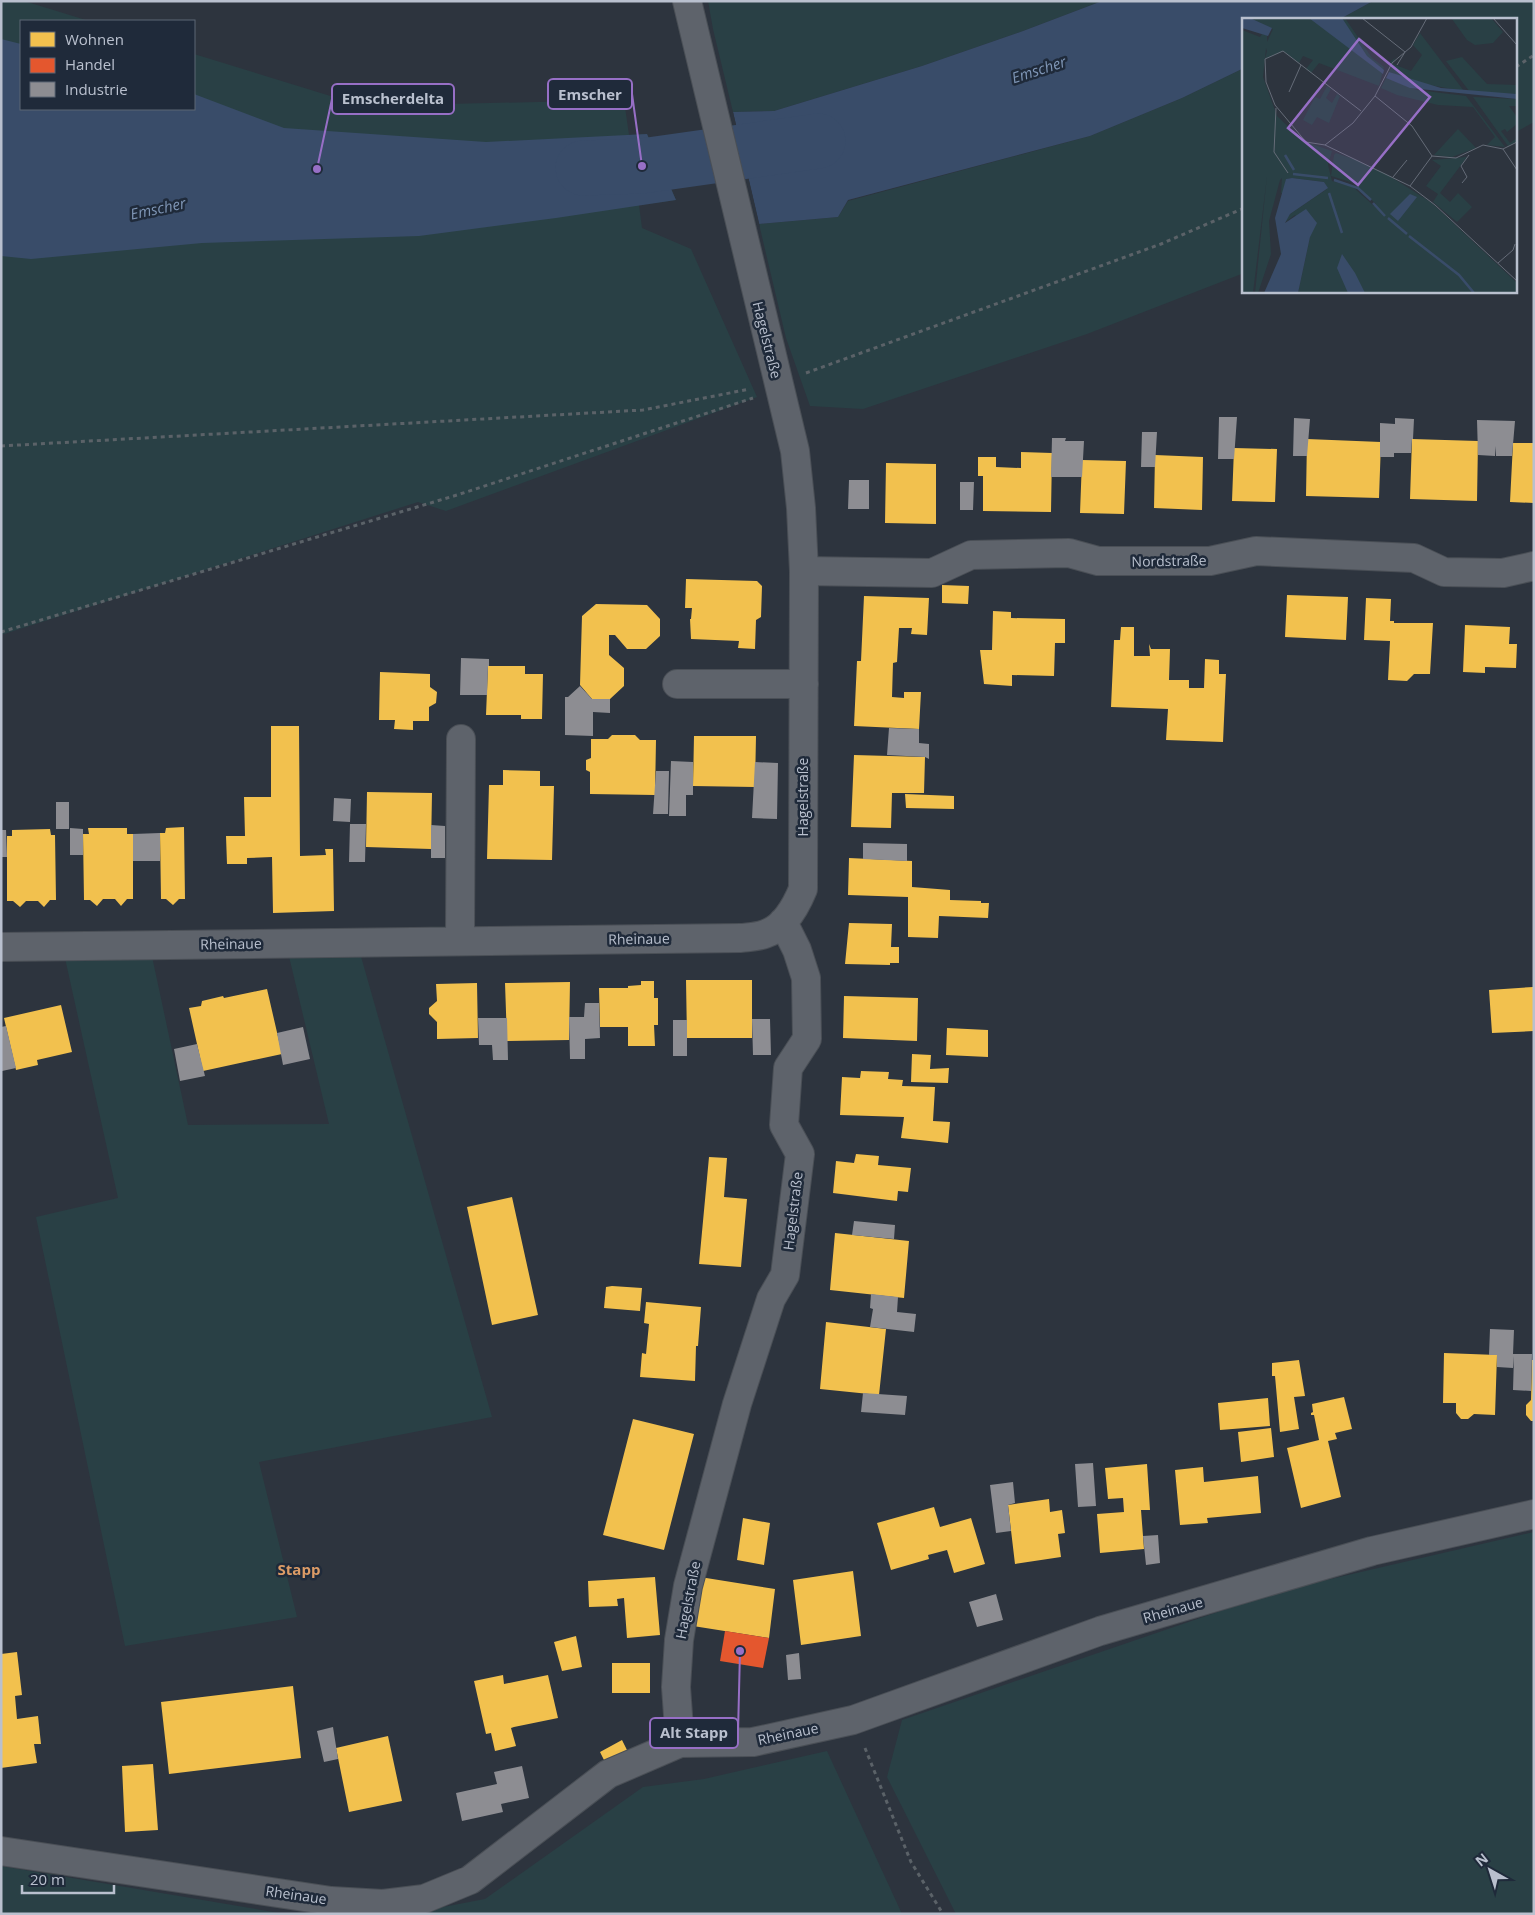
<svg xmlns="http://www.w3.org/2000/svg" width="1535" height="1915" font-family="'Open Sans',sans-serif">
<style>
.green{fill:#294045}
.water{fill:#394c69}
.pier{fill:#2d343e}
.homes{fill:#f2c14e}
.shops{fill:#e4572e}
.industry{fill:#8d8d92}
.lines{fill:none;stroke-linecap:round;stroke-linejoin:round}
.river{stroke:#394c69;stroke-width:55}
.street-casing{stroke:#4a4f56;stroke-width:30}
.path{stroke:#5b6268;stroke-width:3;stroke-dasharray:4 4;stroke-linecap:butt}
.street{stroke:#5e636b;stroke-width:28}
.labels{text-anchor:middle;stroke-width:5;stroke-linejoin:round;paint-order:stroke}
.street-label{font-size:14px;fill:#b9c0ce;stroke:#1f2a3a}
.water-label{font-size:15px;font-style:italic;fill:#7f96b6;stroke:#1f2a3a}
.neighbourhood-label{font-size:15px;font-weight:bold;fill:#dc9b66;stroke:#1f2a3a}
.inset-river{fill:none;stroke:#394c69;stroke-width:2.5}
.inset-road{fill:none;stroke:#656c78;stroke-width:1}
.view{fill:#976fc6;fill-opacity:0.15;stroke:#976fc6;stroke-width:2.5}
.inset-edge{fill:none;stroke:#b9c0ce;stroke-width:2.5}
.leader{fill:none;stroke:#976fc6;stroke-width:2}
.callout-dot{fill:#976fc6;stroke:#1f2a3a;stroke-width:2}
.callout{fill:#1f2a3a;stroke:#976fc6;stroke-width:2}
.callout-label{font-size:15px;text-anchor:middle;font-weight:bold;fill:#b9c0ce}
</style>
<rect width="100%" height="100%" fill="#2d343e"/>
<path class="green" d="M 1,1 L 24,1 L 89,21 L 21,21 L 21,109 L 194,109 L 194,54 L 363,106 L 624,100 L 629,135 L 647,134 L 676,200 L 639,205 L 642,228 L 691,249 L 757,397 L 446,511 L 418,502 L 1,635 Z
M 708,1 L 1102,1 L 1023,31 L 922,66 L 774,111 L 733,112 L 713,29 Z
M 1373,1 L 1534,1 L 1534,122 L 1516,132 L 1516,19 L 1340,19 Z
M 1244,68 L 1244,273 L 1087,334 L 863,409 L 810,406 L 786,338 L 759,224 L 838,217 L 848,201 L 1090,136 L 1182,98 Z
M 358,946 L 492,1417 L 259,1462 L 297,1617 L 125,1646 L 36,1217 L 118,1198 L 63,949 L 150,947 L 188,1125 L 329,1124 L 287,948 Z
M 1534,1532 L 1534,1914 L 956,1914 L 887,1777 L 902,1720 L 1279,1591 Z
M 827,1751 L 902,1914 L 407,1914 L 485,1899 L 643,1787 L 704,1779 Z
M 1,1866 L 285,1914 L 1,1914 Z"/>
<path class="water" d="M 1102,1 L 1373,1 L 1340,19 L 1244,19 L 1244,68 L 1182,98 L 1090,136 L 848,200 L 838,217 L 759,224 L 733,112 L 774,111 L 922,66 L 1023,31 Z
M 1,39 L 21,44 L 21,109 L 194,109 L 194,94 L 284,128 L 486,142 L 647,134 L 676,200 L 556,218 L 419,236 L 202,243 L 31,259 L 1,256 Z"/>
<path class="pier" d="M 732,110 L 733,112 L 760,227 L 757,225 L 730,113 Z"/>
<path class="homes" d="M 1307,439 L 1381,442 L 1379,498 L 1306,496 Z
M 1412,439 L 1478,441 L 1477,501 L 1410,499 Z
M 1513,443 L 1534,443 L 1534,503 L 1510,502 Z
M 1234,448 L 1277,449 L 1275,502 L 1232,501 Z
M 1021,452 L 1052,453 L 1051,512 L 983,511 L 983,476 L 978,476 L 978,457 L 996,457 L 996,467 L 1021,468 Z
M 1155,455 L 1203,457 L 1202,510 L 1154,508 Z
M 1082,460 L 1126,461 L 1124,514 L 1080,513 Z
M 886,463 L 936,464 L 936,524 L 885,523 Z
M 686,579 L 757,581 L 762,586 L 761,617 L 756,620 L 755,649 L 738,648 L 739,641 L 691,639 L 690,619 L 691,619 L 692,608 L 685,608 Z
M 942,585 L 969,586 L 968,604 L 942,603 Z
M 1287,595 L 1348,597 L 1346,640 L 1285,637 Z
M 864,596 L 929,598 L 927,635 L 911,634 L 912,628 L 899,628 L 897,662 L 893,663 L 892,697 L 904,698 L 904,692 L 921,692 L 919,729 L 854,726 L 857,661 L 861,661 Z
M 1366,598 L 1391,599 L 1390,621 L 1394,621 L 1394,623 L 1433,623 L 1430,674 L 1414,674 L 1407,681 L 1388,680 L 1390,641 L 1364,640 Z
M 596,604 L 647,605 L 660,619 L 660,636 L 646,649 L 627,649 L 615,635 L 609,635 L 609,655 L 624,668 L 624,686 L 610,699 L 592,699 L 580,685 L 582,616 Z
M 993,611 L 1011,612 L 1011,618 L 1065,619 L 1065,643 L 1055,643 L 1054,676 L 1012,675 L 1012,686 L 984,684 L 980,650 L 992,650 Z
M 1465,625 L 1510,627 L 1509,644 L 1517,644 L 1516,668 L 1485,667 L 1485,673 L 1463,672 Z
M 1121,627 L 1134,627 L 1134,656 L 1150,656 L 1149,644 L 1151,649 L 1170,649 L 1169,680 L 1189,680 L 1189,688 L 1204,688 L 1205,659 L 1219,660 L 1219,674 L 1226,674 L 1223,742 L 1166,740 L 1168,709 L 1111,707 L 1114,640 L 1120,640 Z
M 488,666 L 525,666 L 525,674 L 543,674 L 542,719 L 521,719 L 521,715 L 486,715 Z
M 380,672 L 430,674 L 430,687 L 437,692 L 436,703 L 429,707 L 429,721 L 413,721 L 413,730 L 394,729 L 395,720 L 379,720 Z
M 271,726 L 299,726 L 300,856 L 326,855 L 325,849 L 333,849 L 334,911 L 273,913 L 272,857 L 247,858 L 247,864 L 227,864 L 226,836 L 245,836 L 244,797 L 271,797 Z
M 612,735 L 635,735 L 640,740 L 656,740 L 655,795 L 590,794 L 590,772 L 586,770 L 586,760 L 591,758 L 591,739 L 608,739 Z
M 694,736 L 756,736 L 755,787 L 693,786 Z
M 854,755 L 925,757 L 924,793 L 892,793 L 891,828 L 851,827 Z
M 503,770 L 540,771 L 540,786 L 554,786 L 552,860 L 487,859 L 489,785 L 503,785 Z
M 367,792 L 432,793 L 431,849 L 366,847 Z
M 905,794 L 954,796 L 954,809 L 906,808 Z
M 184,827 L 185,899 L 179,899 L 173,905 L 166,899 L 161,899 L 160,833 L 165,833 L 166,828 Z
M 88,828 L 127,828 L 127,834 L 133,834 L 133,899 L 127,899 L 121,906 L 115,899 L 103,899 L 97,906 L 90,900 L 84,900 L 83,834 L 89,834 Z
M 50,829 L 51,835 L 55,835 L 56,900 L 50,900 L 44,907 L 38,901 L 26,901 L 20,907 L 13,901 L 7,901 L 7,836 L 12,836 L 12,830 Z
M 849,858 L 912,861 L 912,887 L 950,890 L 950,900 L 981,901 L 981,903 L 989,903 L 988,918 L 939,916 L 938,938 L 908,937 L 908,897 L 848,895 Z
M 849,923 L 892,924 L 891,947 L 899,947 L 899,963 L 890,963 L 890,965 L 845,964 Z
M 686,980 L 752,980 L 752,1038 L 687,1038 Z
M 641,981 L 654,981 L 654,998 L 658,998 L 658,1025 L 654,1025 L 655,1046 L 628,1046 L 628,1027 L 600,1027 L 599,988 L 628,988 L 628,986 L 641,985 Z
M 570,982 L 569,1040 L 507,1041 L 505,983 Z
M 477,983 L 478,1038 L 437,1039 L 437,1022 L 429,1014 L 429,1008 L 437,1001 L 436,984 Z
M 1533,987 L 1534,1031 L 1492,1033 L 1489,990 Z
M 267,989 L 282,1054 L 203,1071 L 189,1008 L 201,1006 L 202,1001 L 223,996 L 224,998 Z
M 844,996 L 918,998 L 917,1041 L 843,1038 Z
M 61,1005 L 72,1052 L 37,1060 L 38,1065 L 16,1070 L 4,1018 Z
M 947,1028 L 988,1030 L 988,1057 L 946,1055 Z
M 912,1054 L 931,1055 L 930,1069 L 949,1068 L 948,1083 L 911,1082 Z
M 861,1071 L 889,1072 L 888,1079 L 903,1080 L 902,1086 L 935,1087 L 933,1121 L 950,1122 L 948,1143 L 901,1138 L 904,1117 L 840,1115 L 842,1077 L 860,1078 Z
M 856,1154 L 879,1156 L 878,1165 L 911,1168 L 908,1192 L 898,1191 L 897,1201 L 833,1193 L 836,1161 L 854,1163 Z
M 709,1157 L 727,1158 L 724,1197 L 747,1199 L 741,1267 L 699,1264 Z
M 512,1197 L 538,1315 L 492,1325 L 467,1207 Z
M 835,1233 L 909,1241 L 904,1298 L 830,1290 Z
M 612,1286 L 642,1288 L 640,1311 L 604,1308 L 606,1287 Z
M 646,1302 L 701,1307 L 698,1346 L 696,1346 L 695,1381 L 640,1377 L 642,1353 L 646,1354 L 649,1324 L 644,1323 Z
M 826,1322 L 886,1329 L 879,1395 L 820,1389 Z
M 1444,1353 L 1497,1355 L 1495,1415 L 1474,1414 L 1468,1419 L 1461,1419 L 1456,1413 L 1456,1403 L 1443,1403 Z
M 1299,1360 L 1305,1396 L 1294,1397 L 1299,1429 L 1280,1432 L 1275,1376 L 1272,1376 L 1272,1363 Z
M 1532,1360 L 1534,1360 L 1534,1421 L 1531,1421 L 1526,1415 L 1526,1405 L 1531,1400 Z
M 1344,1397 L 1352,1429 L 1335,1433 L 1337,1439 L 1328,1441 L 1341,1497 L 1301,1508 L 1287,1448 L 1319,1440 L 1314,1415 L 1311,1415 L 1311,1413 L 1313,1412 L 1312,1404 Z
M 1268,1398 L 1270,1426 L 1220,1430 L 1218,1403 Z
M 633,1419 L 694,1434 L 664,1550 L 603,1535 Z
M 1271,1428 L 1274,1457 L 1241,1462 L 1238,1432 Z
M 1147,1464 L 1150,1510 L 1141,1510 L 1144,1549 L 1100,1553 L 1097,1514 L 1124,1512 L 1123,1498 L 1108,1499 L 1105,1468 Z
M 1203,1467 L 1204,1482 L 1258,1476 L 1261,1513 L 1207,1518 L 1208,1523 L 1180,1525 L 1175,1470 Z
M 1049,1499 L 1050,1512 L 1062,1510 L 1065,1533 L 1058,1534 L 1061,1557 L 1015,1564 L 1008,1505 Z
M 934,1507 L 940,1527 L 971,1518 L 985,1564 L 954,1573 L 947,1550 L 928,1555 L 929,1559 L 891,1570 L 877,1523 Z
M 743,1518 L 770,1523 L 764,1565 L 737,1560 Z
M 853,1571 L 861,1636 L 801,1645 L 793,1580 Z
M 655,1577 L 660,1635 L 627,1638 L 624,1598 L 617,1599 L 618,1606 L 589,1607 L 588,1581 Z
M 700,1577 L 775,1589 L 769,1638 L 693,1626 Z
M 576,1636 L 582,1667 L 562,1671 L 554,1642 Z
M 17,1652 L 22,1695 L 15,1696 L 17,1719 L 38,1716 L 41,1744 L 34,1744 L 37,1763 L 1,1768 L 1,1654 Z
M 612,1663 L 650,1663 L 650,1693 L 612,1693 Z
M 503,1675 L 504,1684 L 548,1675 L 558,1718 L 514,1727 L 511,1728 L 516,1746 L 495,1751 L 491,1733 L 486,1734 L 474,1681 Z
M 293,1686 L 301,1758 L 169,1774 L 161,1702 Z
M 388,1736 L 402,1801 L 349,1812 L 336,1748 Z
M 622,1740 L 628,1752 L 606,1764 L 600,1752 Z
M 153,1764 L 158,1830 L 125,1832 L 122,1766 Z"/>
<path class="shops" d="M 725,1631 L 769,1638 L 763,1668 L 720,1661 Z"/>
<path class="industry" d="M 1219,417 L 1237,417 L 1234,459 L 1218,459 Z
M 1294,418 L 1310,419 L 1307,456 L 1293,456 Z
M 1395,418 L 1414,419 L 1413,439 L 1412,439 L 1411,453 L 1394,453 L 1394,457 L 1380,457 L 1380,423 L 1395,424 Z
M 1477,420 L 1515,421 L 1512,456 L 1496,456 L 1495,446 L 1495,456 L 1478,455 Z
M 1142,432 L 1157,432 L 1155,467 L 1141,467 Z
M 1052,438 L 1066,438 L 1065,441 L 1084,441 L 1082,477 L 1051,477 Z
M 849,480 L 869,480 L 869,509 L 848,509 Z
M 960,482 L 974,482 L 973,510 L 960,510 Z
M 461,658 L 489,659 L 489,666 L 488,666 L 487,695 L 460,695 Z
M 580,686 L 592,699 L 610,699 L 610,713 L 593,712 L 593,736 L 565,735 L 565,697 L 568,697 Z
M 889,728 L 919,729 L 919,743 L 929,744 L 929,759 L 925,757 L 887,755 Z
M 671,761 L 693,762 L 693,795 L 686,795 L 686,816 L 669,816 Z
M 755,762 L 778,763 L 777,819 L 752,818 Z
M 656,771 L 669,771 L 668,814 L 653,814 Z
M 334,798 L 351,799 L 350,822 L 333,821 Z
M 56,802 L 69,802 L 69,829 L 56,829 Z
M 350,824 L 366,824 L 365,862 L 349,862 Z
M 431,825 L 445,826 L 445,858 L 431,858 Z
M 70,828 L 83,829 L 83,855 L 70,855 Z
M 1,830 L 6,830 L 7,857 L 1,857 Z
M 160,833 L 160,861 L 133,861 L 133,834 Z
M 863,843 L 907,844 L 907,861 L 863,859 Z
M 585,1003 L 599,1003 L 600,1038 L 585,1039 L 585,1059 L 570,1059 L 569,1017 L 584,1017 Z
M 478,1018 L 507,1018 L 508,1060 L 493,1060 L 492,1045 L 479,1045 Z
M 752,1019 L 770,1019 L 771,1055 L 753,1055 Z
M 673,1020 L 687,1020 L 687,1056 L 673,1056 Z
M 6,1026 L 16,1068 L 2,1071 L 1,1027 Z
M 303,1027 L 310,1059 L 283,1065 L 277,1033 Z
M 197,1044 L 205,1076 L 180,1081 L 174,1049 Z
M 854,1221 L 895,1225 L 894,1239 L 852,1235 Z
M 871,1294 L 898,1297 L 897,1312 L 916,1314 L 914,1332 L 870,1327 L 873,1309 L 870,1308 Z
M 1490,1329 L 1514,1330 L 1513,1354 L 1532,1354 L 1531,1391 L 1513,1390 L 1514,1356 L 1513,1368 L 1497,1367 L 1497,1355 L 1489,1355 Z
M 863,1393 L 907,1396 L 905,1415 L 861,1412 Z
M 1093,1463 L 1096,1506 L 1078,1507 L 1075,1464 Z
M 1013,1482 L 1015,1503 L 1008,1505 L 1011,1531 L 996,1533 L 990,1485 Z
M 1158,1535 L 1160,1563 L 1146,1565 L 1143,1536 Z
M 996,1594 L 1003,1620 L 977,1627 L 969,1602 Z
M 799,1653 L 801,1679 L 788,1680 L 786,1655 Z
M 333,1727 L 338,1759 L 324,1762 L 317,1731 Z
M 522,1766 L 529,1798 L 501,1804 L 503,1812 L 462,1821 L 456,1793 L 497,1784 L 494,1772 Z"/>
<g class="lines">
<path class="river" d="M 583,168 L 642,166 L 818,141"/>
<g class="street-casing">
<path id="street" d="M 804,571 L 932,573 L 971,555 L 1069,553 L 1098,561 L 1210,561 L 1256,551 L 1414,558 L 1444,572 L 1503,573 L 1534,566
M 677,684 L 804,684
M 460,941 L 461,739
M 1,947 L 741,938 C 748,937 757,937 765,934 C 784,928 796,906 803,889 L 804,571 L 801,508 L 795,451 L 687,1
M 680,1743 L 676,1687 L 679,1640 L 688,1586 L 737,1404 L 771,1299 L 785,1275 L 800,1154 L 784,1125 L 788,1068 L 807,1039 L 806,978 L 797,950 L 783,922
M 1,1851 L 331,1901 L 383,1904 L 424,1899 L 470,1880 L 608,1774 L 680,1743 L 753,1742 L 853,1720 L 1100,1631 L 1372,1551 L 1534,1514"/>
</g>
<path class="path" d="M 1516,67 L 1534,55
M 806,373 L 1161,244 L 1244,208
M 1,446 L 643,410 L 750,389
M 1,632 L 457,495 L 753,398
M 865,1748 L 911,1862 L 943,1914"/>
<use href="#street" class="street"/>
</g>
<g class="labels">
<g class="street-label">
<text transform="translate(767 340) rotate(76)" y="5">Hagelstraße</text>
<text transform="translate(1169 561) rotate(-1)" y="5">Nordstraße</text>
<text transform="translate(803 797) rotate(-90)" y="5">Hagelstraße</text>
<text transform="translate(639 939) rotate(-1)" y="5">Rheinaue</text>
<text transform="translate(231 944) rotate(-1)" y="5">Rheinaue</text>
<text transform="translate(793 1211) rotate(-83)" y="5">Hagelstraße</text>
<text transform="translate(688 1600) rotate(-79)" y="5">Hagelstraße</text>
<text transform="translate(1173 1610) rotate(-16)" y="5">Rheinaue</text>
<text transform="translate(788 1734) rotate(-12)" y="5">Rheinaue</text>
<text transform="translate(296 1895) rotate(8)" y="5">Rheinaue</text>
</g>
<g class="water-label">
<text transform="translate(1039 70) rotate(-18)" y="5">Emscher</text>
<text transform="translate(158 209) rotate(-12)" y="5">Emscher</text>
</g>
<g class="neighbourhood-label">
<text x="299" y="1575">Stapp</text>
</g>
</g>
<g transform="translate(1242 18)">
<rect width="275" height="275" fill="#2d343e"/>
<path d="M 8,0 L 103,0 L 130,40 L 142,49 L 137,68 L 77,45 L 69,55 L 64,51 L 71,42 L 61,38 L 57,45 L 41,33 L 23,41 L 25,33 L 24,30 L 21,59 L 35,98 L 61,123 L 90,133 L 86,147 L 90,163 L 111,169 L 132,188 L 134,186 L 112,165 L 89,158 L 92,137 L 94,135 L 117,143 L 146,157 L 190,185 L 275,265 L 275,275 L 56,275 L 68,219 L 53,197 L 42,205 L 48,196 L 85,171 L 82,164 L 50,160 L 44,161 L 42,176 L 39,175 L 40,160 L 38,162 L 27,203 L 29,236 L 16,275 L 13,275 L 25,158 L 11,275 L 0,275 L 0,12 L 18,19 L 20,16 L 25,17 L 25,24 L 31,11 ZM 249,0 L 261,14 L 251,25 L 233,27 L 225,22 L 210,1 ZM 178,15 L 222,73 L 170,64 L 147,54 L 151,46 L 148,44 L 153,40 L 151,46 L 169,53 L 180,37 L 171,27 ZM 220,39 L 245,66 L 275,67 L 275,76 L 228,74 L 204,43 ZM 144,60 L 175,72 L 224,78 L 263,129 L 245,127 L 253,119 L 231,89 L 196,87 L 155,77 L 139,70 ZM 85,68 L 89,71 L 84,80 L 90,85 L 95,76 L 98,78 L 87,105 L 75,99 L 70,107 L 61,102 L 73,79 L 78,81 ZM 231,79 L 275,81 L 275,88 L 267,88 L 275,99 L 275,106 L 265,114 L 263,111 L 259,113 L 268,125 L 275,120 L 275,124 L 266,128 ZM 216,111 L 234,130 L 210,139 L 192,137 ZM 225,139 L 198,175 L 208,184 L 216,175 L 230,189 L 215,204 L 191,184 L 196,176 L 184,168 L 199,148 L 190,142 Z" fill="#294045"/>
<path d="M 0,0 L 8,0 L 30,10 L 26,18 L 0,10 ZM 67,0 L 100,0 L 125,38 L 142,52 L 141,56 ZM 147,54 L 199,70 L 275,76 L 275,81 L 168,70 L 144,60 ZM 50,160 L 82,164 L 86,170 L 48,196 L 43,205 L 64,191 L 75,205 L 68,219 L 56,275 L 22,275 L 39,236 L 33,200 L 44,161 ZM 168,176 L 175,179 L 156,203 L 148,196 ZM 100,236 L 113,255 L 123,275 L 106,275 L 95,250 Z" fill="#394c69"/>
<path class="inset-river" d="M 43,137 L 52,152M 51,156 L 86,160M 92,162 L 116,170 L 129,182M 87,175 L 100,215M 131,185 L 143,198M 146,200 L 165,216M 167,218 L 217,257 L 232,275"/>
<path class="inset-road" d="M 120,0 L 163,34M 251,0 L 275,27M 155,47 L 163,34M 47,74 L 59,47M 133,78 L 170,108 L 190,138M 34,90 L 32,134 L 46,155M 119,93 L 41,33 L 23,41 L 24,64 L 33,87 L 64,124 L 83,127 L 168,168 L 193,187 L 275,263M 83,127 L 111,105 L 133,78 L 150,45 L 169,29 L 185,0M 261,131 L 275,152M 190,138 L 214,140 L 241,127 L 261,131 L 275,124M 151,159 L 165,142M 220,165 L 225,159 L 219,148 L 227,137M 168,168 L 190,138M 256,245 L 271,232 L 273,226"/>
<path class="view" d="M 117,21 L 188,79 L 116,167 L 46,110 Z"/>
<rect width="275" height="275" class="inset-edge"/>
</g>
<path class="leader" d="M642 166L632 94M317 169L332 99M740 1651L738 1733"/>
<g class="callout-dot">
<circle cx="642" cy="166" r="5"/>
<circle cx="317" cy="169" r="5"/>
<circle cx="740" cy="1651" r="5"/>
</g>
<g class="callout">
<rect x="548" y="79" width="84" height="30" rx="5"/>
<rect x="332" y="84" width="122" height="30" rx="5"/>
<rect x="650" y="1718" width="88" height="30" rx="5"/>
</g>
<g class="callout-label">
<text x="590" y="100">Emscher</text>
<text x="393" y="104">Emscherdelta</text>
<text x="694" y="1738">Alt Stapp</text>
</g>
<rect width="1535" height="1915" fill="none" stroke="#b9c0ce" stroke-width="5"/>
<rect x="20" y="20" width="175" height="90" fill="#1f2a3a" stroke="#5d6675"/>
<rect x="30" y="32" width="25" height="15" fill="#f2c14e" stroke="#5d6675"/>
<text x="65" y="45" font-size="15" fill="#b9c0ce">Wohnen</text>
<rect x="30" y="58" width="25" height="15" fill="#e4572e" stroke="#5d6675"/>
<text x="65" y="70" font-size="15" fill="#b9c0ce">Handel</text>
<rect x="30" y="82" width="25" height="15" fill="#8d8d92" stroke="#5d6675"/>
<text x="65" y="95" font-size="15" fill="#b9c0ce">Industrie</text>
<g transform="translate(1490 1870) rotate(321)" stroke="#1f2a3a" stroke-width="4" paint-order="stroke">
<path d="M0-4L9 19L0 12L-9 19Z" fill="#b9c0ce"/>
<text y="-8" font-size="14" font-weight="bold" text-anchor="middle" fill="#b9c0ce">N</text>
</g>
<path d="M22 1885v8h92v-8" fill="none" stroke="#b9c0ce" stroke-width="2.5"/>
<text x="30" y="1885" font-size="15" fill="#b9c0ce" stroke="#1f2a3a" stroke-width="4" paint-order="stroke">20 m</text>
</svg>
